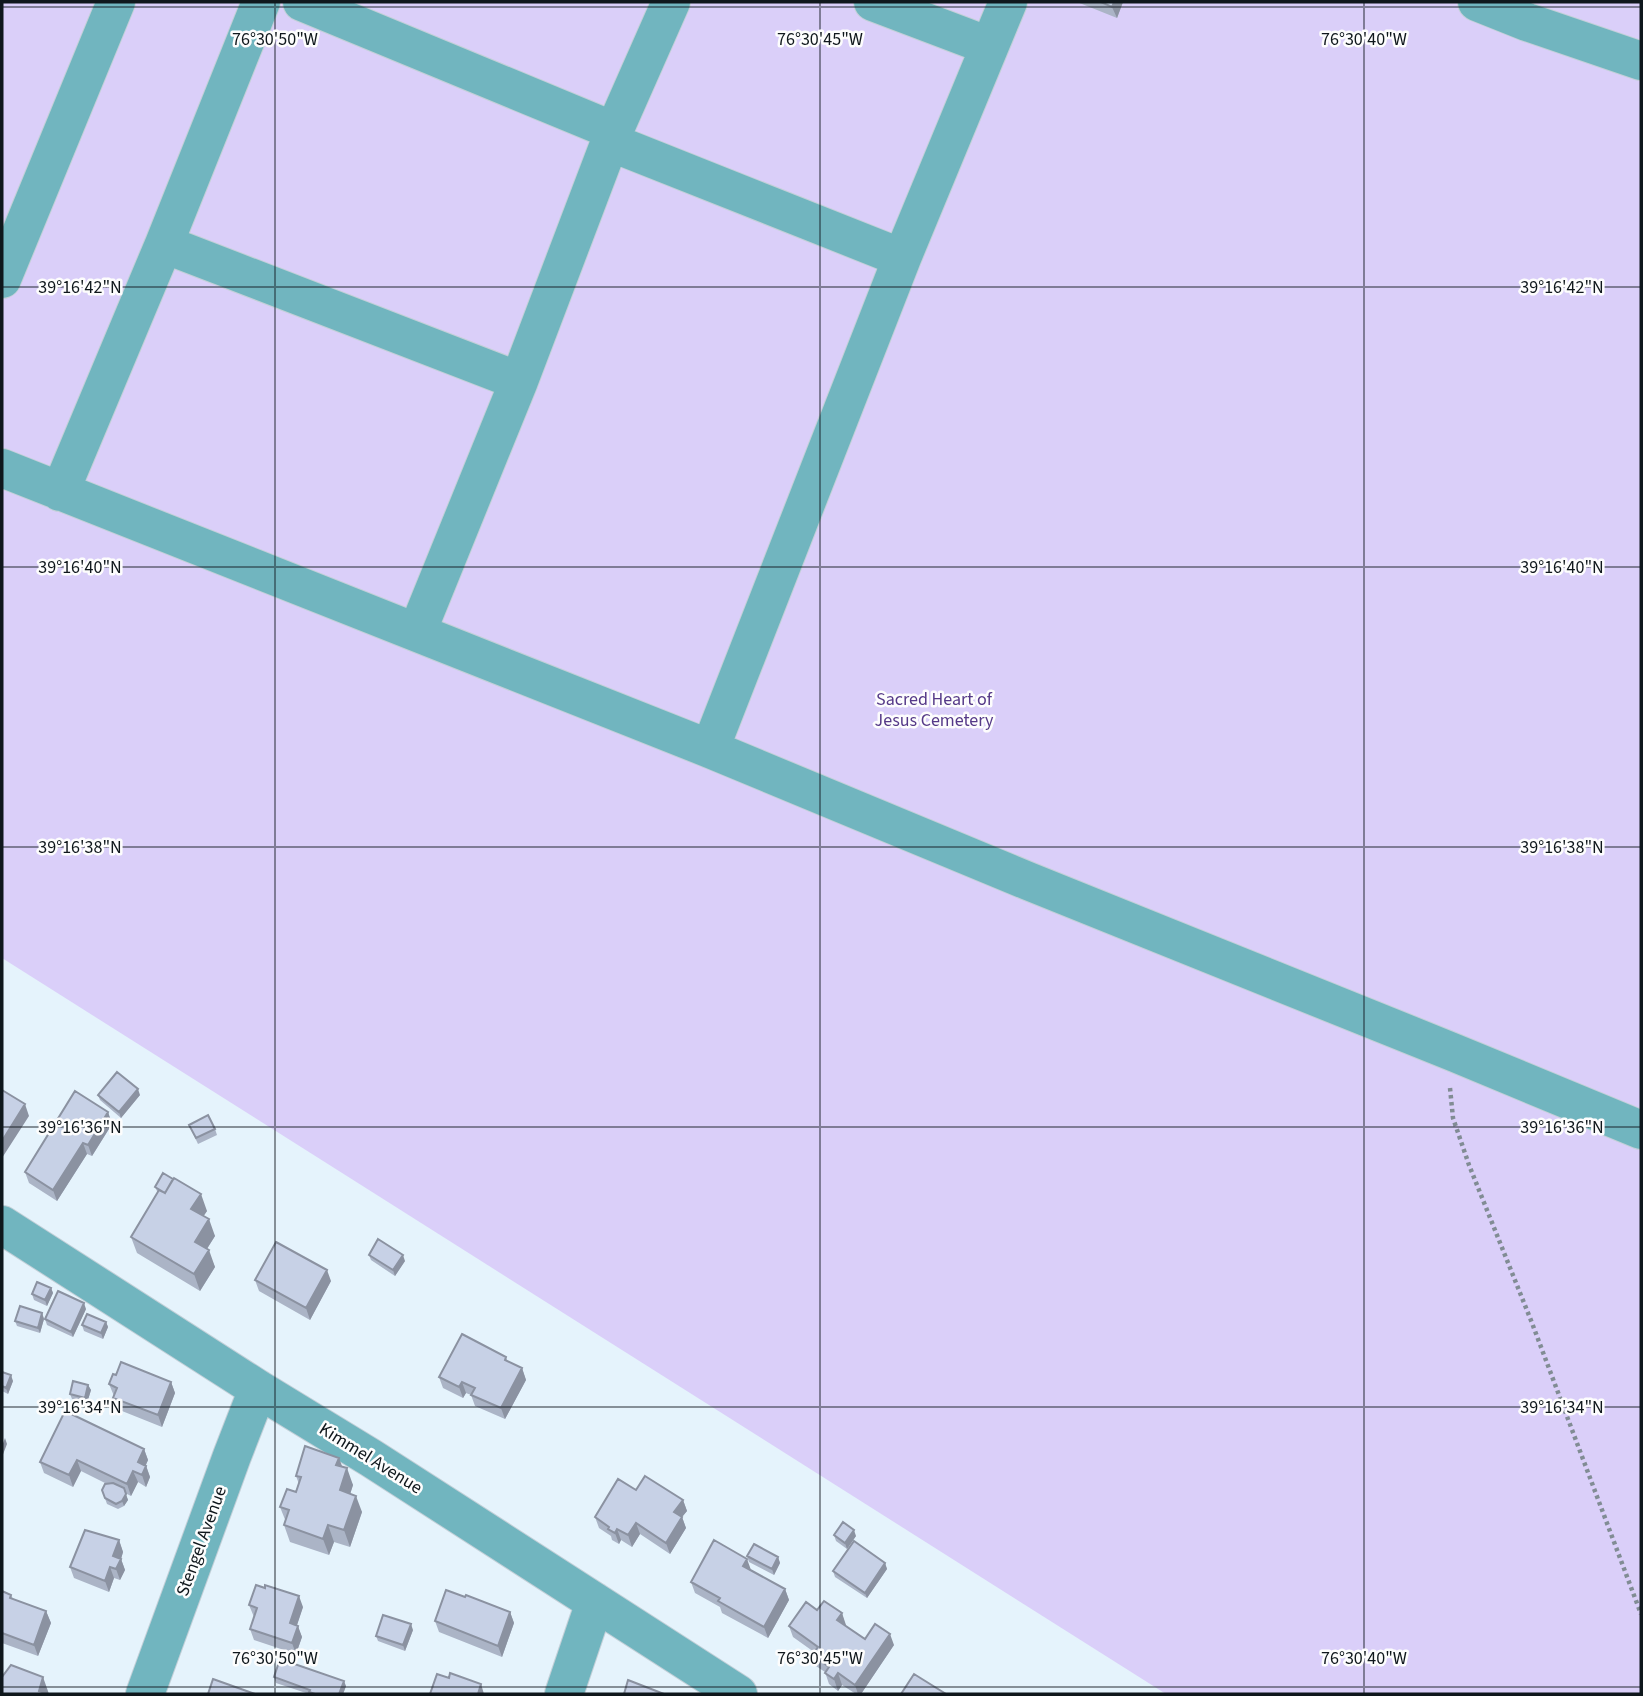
<svg xmlns="http://www.w3.org/2000/svg" width="1643" height="1696" font-family="'Source Sans 3',sans-serif">
<style>
.green{fill:#dacff9}
.lines{fill:none;stroke-linecap:round;stroke-linejoin:round}
.minor-casing{stroke:#c3d0d8;stroke-width:40}
.path{stroke:#818c94;stroke-width:4.5;stroke-dasharray:3.5 3.5;stroke-linecap:butt}
.minor{stroke:#71b5bf;stroke-width:38}
.wall{fill:#abb4c6}
.shaded-wall{fill:#8b92a1}
.building{fill:#c7d1e6;stroke:#8b92a1;stroke-width:2}
.ticks{fill:none;stroke:#0f171c;stroke-width:2;stroke-opacity:0.45}
.labels{text-anchor:middle;stroke-width:5;stroke-linejoin:round;paint-order:stroke}
.park-label{font-size:18px;fill:#553988;stroke:#fdfdfd}
.street-label{font-size:18px;fill:#0f171c;stroke:#fdfdfd}
.ticks-label{font-size:18px;text-anchor:middle;fill:#0f171c;stroke:#fdfdfd;stroke-width:5;stroke-linejoin:round;paint-order:stroke}
</style>
<rect width="100%" height="100%" fill="#e5f3fc"/>
<path class="green" d="M 2,2 L 1641,2 L 1641,1694 L 1166,1694 L 2,958 Z"/>
<g class="lines">
<g class="minor-casing">
<path id="minor" d="M 302,2 L 614,131
M 873,2 L 989,46
M 1477,2 L 1527,22 L 1641,61
M 610,142 L 902,258
M 164,244 L 519,381
M 2,279 L 116,2
M 2,468 L 710,749 L 1028,881 L 1455,1053 L 1641,1130
M 60,492 L 164,244 L 261,2
M 417,632 L 519,381 L 614,131 L 671,2
M 710,749 L 902,258 L 1008,2
M 2,1225 L 258,1389 L 371,1458 L 738,1694
M 145,1694 L 232,1456 L 258,1389
M 564,1694 L 595,1602"/>
</g>
<path class="path" d="M 1450,1088 L 1453,1118 L 1469,1165 L 1532,1323 L 1641,1614"/>
<use href="#minor" class="minor"/>
</g>
<path class="wall" d="M 1077,2 L 1123,2 L 1117,18 Z
M 98,1095 L 140,1095 L 121,1118 L 100,1100 Z
M 108,1112 L 112,1124 L 92,1156 L 87,1154 L 57,1201 L 29,1183 L 25,1172 Z
M 189,1125 L 215,1129 L 217,1135 L 198,1144 Z
M 155,1187 L 207,1211 L 203,1216 L 215,1236 L 207,1249 L 215,1267 L 200,1291 L 137,1253 L 131,1237 L 158,1193 Z
M 369,1255 L 405,1261 L 395,1276 L 371,1260 Z
M 255,1280 L 331,1281 L 310,1320 L 259,1291 Z
M 51,1288 L 53,1293 L 47,1306 L 34,1300 L 32,1294 Z
M 86,1309 L 73,1337 L 47,1325 L 45,1319 Z
M 42,1313 L 44,1319 L 40,1333 L 17,1326 L 15,1321 Z
M 106,1322 L 108,1327 L 103,1339 L 84,1331 L 82,1325 Z
M 506,1357 L 507,1361 L 522,1368 L 526,1380 L 505,1419 L 475,1406 L 471,1395 L 466,1393 L 463,1398 L 443,1388 L 439,1377 Z
M 2,1372 L 13,1381 L 8,1394 L 2,1391 Z
M 171,1382 L 175,1393 L 162,1427 L 117,1409 L 113,1398 L 114,1396 L 109,1384 Z
M 88,1385 L 91,1390 L 87,1403 L 72,1399 L 70,1394 Z
M 144,1449 L 148,1460 L 146,1465 L 150,1477 L 146,1487 L 138,1482 L 131,1496 L 125,1493 L 128,1500 L 124,1506 L 118,1509 L 107,1504 L 102,1490 L 107,1484 L 81,1471 L 73,1487 L 44,1473 L 40,1462 Z
M 343,1467 L 353,1485 L 350,1494 L 362,1512 L 350,1547 L 334,1542 L 329,1555 L 290,1542 L 284,1525 L 286,1522 L 280,1507 L 296,1492 L 299,1484 L 296,1476 Z
M 636,1490 L 683,1500 L 687,1511 L 682,1517 L 686,1528 L 670,1554 L 640,1534 L 632,1547 L 621,1540 L 619,1544 L 612,1540 L 611,1536 L 599,1528 L 595,1517 Z
M 834,1535 L 856,1536 L 847,1549 L 836,1541 Z
M 119,1540 L 123,1552 L 121,1559 L 125,1570 L 120,1580 L 114,1578 L 109,1592 L 74,1578 L 70,1567 Z
M 747,1556 L 778,1557 L 780,1563 L 774,1575 L 749,1562 Z
M 885,1563 L 887,1569 L 867,1598 L 835,1577 L 833,1571 Z
M 751,1570 L 785,1589 L 789,1600 L 768,1638 L 722,1613 L 720,1607 L 695,1593 L 691,1582 Z
M 2,1591 L 11,1595 L 13,1599 L 46,1611 L 51,1623 L 38,1656 L 2,1643 Z
M 465,1597 L 510,1612 L 514,1623 L 502,1657 L 439,1632 L 435,1621 Z
M 249,1605 L 303,1607 L 297,1625 L 302,1637 L 296,1654 L 254,1640 L 250,1629 L 254,1617 Z
M 817,1610 L 842,1613 L 845,1625 L 865,1639 L 894,1645 L 861,1694 L 856,1694 L 842,1685 L 838,1691 L 829,1684 L 825,1672 L 816,1666 L 812,1655 L 814,1652 L 793,1637 L 789,1626 Z
M 413,1630 L 405,1651 L 378,1641 L 376,1636 Z
M 274,1677 L 346,1686 L 343,1694 L 309,1694 L 276,1683 Z"/>
<path class="shaded-wall" d="M 1114,2 L 1123,2 L 1117,18 L 1112,7 Z
M 138,1089 L 140,1095 L 121,1118 L 119,1112 Z
M 25,1104 L 29,1116 L 2,1158 L 2,1141 Z
M 108,1112 L 112,1124 L 92,1156 L 88,1145 Z
M 83,1143 L 87,1154 L 57,1201 L 53,1190 Z
M 201,1194 L 207,1211 L 197,1226 L 191,1209 Z
M 209,1219 L 215,1236 L 201,1258 L 195,1242 Z
M 209,1250 L 215,1267 L 200,1291 L 194,1274 Z
M 403,1255 L 405,1261 L 395,1276 L 393,1270 Z
M 327,1270 L 331,1281 L 310,1320 L 306,1308 Z
M 51,1288 L 53,1293 L 47,1306 L 45,1300 Z
M 84,1303 L 86,1309 L 73,1337 L 71,1332 Z
M 42,1313 L 44,1319 L 40,1333 L 38,1328 Z
M 106,1322 L 108,1327 L 103,1339 L 101,1333 Z
M 522,1368 L 526,1380 L 505,1419 L 501,1408 Z
M 11,1375 L 13,1381 L 8,1394 L 6,1388 Z
M 171,1382 L 175,1393 L 162,1427 L 158,1415 Z
M 462,1382 L 466,1393 L 463,1398 L 459,1387 Z
M 88,1385 L 91,1390 L 87,1403 L 85,1398 Z
M 5,1438 L 7,1444 L 2,1457 L 2,1446 Z
M 144,1449 L 148,1460 L 142,1473 L 138,1462 Z
M 339,1458 L 345,1474 L 347,1468 L 353,1485 L 346,1507 L 340,1490 L 336,1465 Z
M 77,1460 L 81,1471 L 73,1487 L 69,1475 Z
M 146,1466 L 150,1477 L 146,1487 L 142,1475 Z
M 133,1471 L 138,1482 L 131,1496 L 127,1484 Z
M 126,1494 L 128,1500 L 124,1506 L 122,1501 Z
M 356,1496 L 362,1512 L 350,1547 L 344,1530 Z
M 683,1500 L 687,1511 L 682,1517 L 686,1528 L 670,1554 L 666,1543 L 674,1512 Z
M 636,1523 L 640,1534 L 632,1547 L 628,1535 Z
M 328,1525 L 334,1542 L 329,1555 L 323,1539 Z
M 617,1529 L 621,1540 L 619,1544 L 615,1533 Z
M 854,1530 L 856,1536 L 847,1549 L 845,1543 Z
M 119,1540 L 123,1552 L 121,1559 L 125,1570 L 120,1580 L 116,1569 L 113,1556 Z
M 778,1557 L 780,1563 L 774,1575 L 772,1569 Z
M 747,1559 L 751,1570 L 747,1577 L 743,1566 Z
M 885,1563 L 887,1569 L 867,1598 L 865,1593 Z
M 110,1567 L 114,1578 L 109,1592 L 105,1581 Z
M 785,1589 L 789,1600 L 768,1638 L 764,1627 Z
M 299,1596 L 303,1607 L 294,1634 L 290,1623 Z
M 46,1611 L 51,1623 L 38,1656 L 34,1645 Z
M 510,1612 L 514,1623 L 502,1657 L 498,1646 Z
M 842,1613 L 846,1625 L 842,1631 L 837,1620 Z
M 411,1624 L 413,1630 L 405,1651 L 403,1645 Z
M 298,1626 L 302,1637 L 296,1654 L 292,1643 Z
M 890,1634 L 894,1645 L 861,1694 L 858,1694 L 855,1685 Z
M 838,1673 L 842,1685 L 838,1691 L 834,1679 Z
M 43,1677 L 49,1694 L 40,1694 L 39,1691 Z
M 344,1681 L 346,1686 L 343,1694 L 339,1694 Z
M 481,1684 L 484,1694 L 478,1694 Z"/>
<path class="building" d="M 1101,2 L 1114,2 L 1112,7 Z
M 117,1072 L 138,1089 L 119,1112 L 98,1095 Z
M 2,1090 L 25,1104 L 2,1141 Z
M 75,1091 L 108,1112 L 88,1145 L 83,1143 L 53,1190 L 25,1172 Z
M 208,1115 L 215,1129 L 196,1138 L 189,1125 Z
M 163,1173 L 173,1179 L 165,1193 L 155,1187 Z
M 174,1178 L 201,1194 L 191,1209 L 209,1219 L 195,1242 L 209,1250 L 194,1274 L 131,1237 L 159,1190 L 165,1193 Z
M 378,1239 L 403,1255 L 393,1270 L 369,1255 Z
M 276,1242 L 327,1270 L 306,1308 L 255,1280 Z
M 37,1282 L 51,1288 L 45,1300 L 32,1294 Z
M 58,1291 L 84,1303 L 71,1332 L 45,1319 Z
M 20,1306 L 42,1313 L 38,1328 L 15,1321 Z
M 87,1314 L 106,1322 L 101,1333 L 82,1325 Z
M 462,1334 L 506,1357 L 505,1360 L 522,1368 L 501,1408 L 471,1395 L 475,1388 L 462,1382 L 459,1387 L 439,1377 Z
M 121,1362 L 171,1382 L 158,1415 L 113,1398 L 117,1388 L 109,1384 L 113,1374 L 116,1375 Z
M 2,1372 L 11,1375 L 6,1388 L 2,1386 Z
M 73,1381 L 88,1385 L 85,1398 L 70,1394 Z
M 65,1411 L 144,1449 L 138,1462 L 146,1466 L 142,1475 L 133,1471 L 127,1484 L 77,1460 L 69,1475 L 40,1462 Z
M 305,1446 L 339,1458 L 336,1465 L 347,1468 L 340,1490 L 356,1496 L 344,1530 L 328,1525 L 323,1539 L 284,1525 L 289,1510 L 280,1507 L 287,1489 L 296,1492 L 301,1477 L 296,1476 Z
M 645,1476 L 683,1500 L 674,1512 L 682,1517 L 666,1543 L 636,1523 L 628,1535 L 617,1529 L 615,1533 L 608,1529 L 609,1527 L 595,1517 L 618,1479 L 636,1490 Z
M 113,1483 L 124,1488 L 126,1494 L 122,1501 L 116,1504 L 105,1498 L 102,1490 L 105,1484 Z
M 843,1522 L 854,1530 L 845,1543 L 834,1535 Z
M 85,1530 L 119,1540 L 113,1556 L 121,1559 L 116,1569 L 110,1567 L 105,1581 L 70,1567 Z
M 714,1540 L 747,1559 L 743,1566 L 785,1589 L 764,1627 L 718,1601 L 720,1598 L 691,1582 Z
M 854,1541 L 885,1563 L 865,1593 L 833,1571 Z
M 754,1544 L 778,1557 L 772,1569 L 747,1556 Z
M 256,1585 L 265,1588 L 265,1585 L 299,1596 L 290,1623 L 298,1626 L 292,1643 L 250,1629 L 257,1608 L 249,1605 Z
M 446,1590 L 465,1597 L 466,1595 L 510,1612 L 498,1646 L 435,1621 Z
M 2,1591 L 11,1595 L 10,1598 L 46,1611 L 34,1645 L 2,1633 Z
M 824,1601 L 842,1613 L 837,1620 L 865,1639 L 875,1624 L 890,1634 L 855,1685 L 838,1673 L 834,1679 L 825,1673 L 829,1667 L 812,1655 L 818,1647 L 789,1626 L 806,1602 L 817,1610 Z
M 383,1615 L 411,1624 L 403,1645 L 376,1636 Z
M 280,1659 L 344,1681 L 339,1694 L 315,1694 L 309,1692 L 310,1690 L 274,1677 Z
M 11,1665 L 43,1677 L 39,1691 L 48,1694 L 2,1694 L 2,1677 Z
M 450,1673 L 481,1684 L 478,1694 L 430,1694 L 437,1674 L 449,1678 Z
M 914,1674 L 946,1694 L 901,1694 Z
M 213,1679 L 255,1694 L 208,1694 Z
M 628,1680 L 664,1694 L 624,1694 Z"/>
<path class="ticks" d="M 275,2 L 275,1694M 820,2 L 820,1694M 1364,2 L 1364,1694M 2,7 L 1641,7M 2,287 L 1641,287M 2,567 L 1641,567M 2,847 L 1641,847M 2,1127 L 1641,1127M 2,1407 L 1641,1407M 2,1687 L 1641,1687"/>
<g class="labels">
<g class="park-label">
<text x="934" y="705">Sacred Heart of<tspan x="934" dy="21">Jesus Cemetery</tspan></text>
</g>
<g class="street-label">
<text transform="translate(371 1458) rotate(32)" y="6">Kimmel Avenue</text>
<text transform="translate(201 1541) rotate(-70)" y="6">Stengel Avenue</text>
</g>
</g>
<g class="ticks-label">
<text x="275" y="45">76°30'50"W</text>
<text x="820" y="45">76°30'45"W</text>
<text x="1364" y="45">76°30'40"W</text>
<text x="80" y="293">39°16'42"N</text>
<text x="1562" y="293">39°16'42"N</text>
<text x="80" y="573">39°16'40"N</text>
<text x="1562" y="573">39°16'40"N</text>
<text x="80" y="853">39°16'38"N</text>
<text x="1562" y="853">39°16'38"N</text>
<text x="80" y="1133">39°16'36"N</text>
<text x="1562" y="1133">39°16'36"N</text>
<text x="80" y="1413">39°16'34"N</text>
<text x="1562" y="1413">39°16'34"N</text>
<text x="275" y="1664">76°30'50"W</text>
<text x="820" y="1664">76°30'45"W</text>
<text x="1364" y="1664">76°30'40"W</text>
</g>
<rect width="1643" height="1696" fill="none" stroke="#0f171c" stroke-width="7"/>
</svg>
